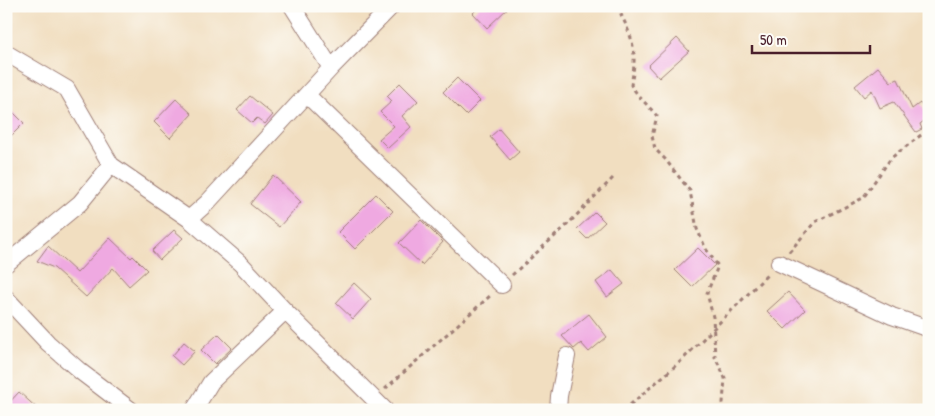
<svg xmlns="http://www.w3.org/2000/svg" width="935" height="416" font-family="'Patrick Hand',sans-serif">
<style>
.building{fill:#efa9e1}
.lines{fill:none;stroke-linecap:round;stroke-linejoin:round}
.street-casing{stroke:#9e7e76;stroke-width:18}
.path{stroke:#9e7e76;stroke-width:3;stroke-dasharray:4 4;stroke-linecap:butt}
.street{stroke:#fff;stroke-width:16}
</style>
<rect width="100%" height="100%" fill="#fdfcf7"/>
<filter id="ink" filterUnits="userSpaceOnUse"><feTurbulence type="fractalNoise" baseFrequency=".02" numOctaves="2"/><feDisplacementMap in="SourceGraphic" scale="10" xChannelSelector="R" yChannelSelector="G"/><feConvolveMatrix kernelMatrix="1 2 1 2 8 2 1 2 1" color-interpolation-filters="sRGB"/></filter>
<filter id="wash" filterUnits="userSpaceOnUse"><feTurbulence type="fractalNoise" baseFrequency=".0096" numOctaves="4" result="noise"/><feDisplacementMap in="SourceGraphic" scale="20" xChannelSelector="R" yChannelSelector="G"/><feGaussianBlur stdDeviation="1.12" result="paint"/><feColorMatrix in="noise" values="0 0 0 0 0 0 0 0 0 0 0 0 0 0 0 0 0 1.4 0 .05"/><feComposite in="paint" operator="in"/></filter>
<g filter="url(#wash)">
<rect width="100%" height="100%" fill="#f1dec0"/>
<g id="blocks">
<path class="building" d="M 480,6 L 510,6 L 487,28 L 473,13 Z
M 677,38 L 689,51 L 659,78 L 648,66 Z
M 878,67 L 891,82 L 898,79 L 912,109 L 920,103 L 929,115 L 929,117 L 920,124 L 922,129 L 916,132 L 894,102 L 880,108 L 872,90 L 864,97 L 855,86 Z
M 457,78 L 480,101 L 466,115 L 443,92 Z
M 400,83 L 418,101 L 402,116 L 411,127 L 388,148 L 379,139 L 394,126 L 380,112 L 392,101 L 387,96 Z
M 250,96 L 273,115 L 265,124 L 257,118 L 252,123 L 237,110 Z
M 176,99 L 192,114 L 170,138 L 154,122 Z
M 6,105 L 24,123 L 6,141 Z
M 499,129 L 519,152 L 510,160 L 490,137 Z
M 273,175 L 301,202 L 279,227 L 250,204 Z
M 376,194 L 393,211 L 355,249 L 338,232 Z
M 595,212 L 605,222 L 587,239 L 577,229 Z
M 421,220 L 443,242 L 422,265 L 399,243 Z
M 174,230 L 183,238 L 160,260 L 152,251 Z
M 110,238 L 131,258 L 133,256 L 147,270 L 129,286 L 113,268 L 86,297 L 54,268 L 37,261 L 48,246 L 77,273 Z
M 698,248 L 715,265 L 692,287 L 675,270 Z
M 612,270 L 624,284 L 607,297 L 596,282 Z
M 354,283 L 371,299 L 353,319 L 336,303 Z
M 788,292 L 805,310 L 785,329 L 767,311 Z
M 589,314 L 607,337 L 589,352 L 581,343 L 574,349 L 562,336 Z
M 218,334 L 232,348 L 215,364 L 201,350 Z
M 184,342 L 195,351 L 182,365 L 172,356 Z
M 19,392 L 39,410 L 6,410 L 6,406 Z"/>
</g>
</g>
<g filter="url(#ink)">
<use href="#blocks" fill-opacity="0" stroke="#9e7e76" stroke-width="1"/>
<g class="lines">
<g class="street-casing">
<path id="street" d="M 292,6 L 331,68
M 6,53 L 67,89 L 111,165 L 189,219 L 241,264 L 285,311 L 385,410
M 307,95 L 502,285
M 189,219 L 207,203 L 331,68 L 392,6
M 779,263 L 892,316 L 929,329
M 6,264 L 80,203 L 111,165
M 6,298 L 48,343 L 81,372 L 131,410
M 194,410 L 211,382 L 285,311
M 558,410 L 559,396 L 567,356"/>
</g>
<path class="path" d="M 617,6 C 633,39 638,49 631,85 C 638,97 648,105 657,116 L 652,136 L 655,149 L 665,159 L 690,191 L 697,229 L 706,249 L 718,266 L 707,293 L 713,317 L 715,357 L 725,378 L 723,403 L 725,410
M 789,252 L 815,222 L 863,198 L 891,158 L 929,129
M 512,275 L 566,226 L 613,178
M 385,389 L 491,295
M 624,410 L 681,361 L 769,273"/>
<use href="#street" class="street"/>
</g>
</g>
<rect width="935" height="416" fill="none" stroke="#fdfcf7" stroke-width="25"/>
<path d="M752 45v8h118v-8" fill="none" stroke="#4a1f2b" stroke-width="2.5"/>
<text x="760" y="45" font-size="15" fill="#4a1f2b" stroke="#fdfcf7" stroke-width="4" paint-order="stroke">50 m</text>
</svg>
